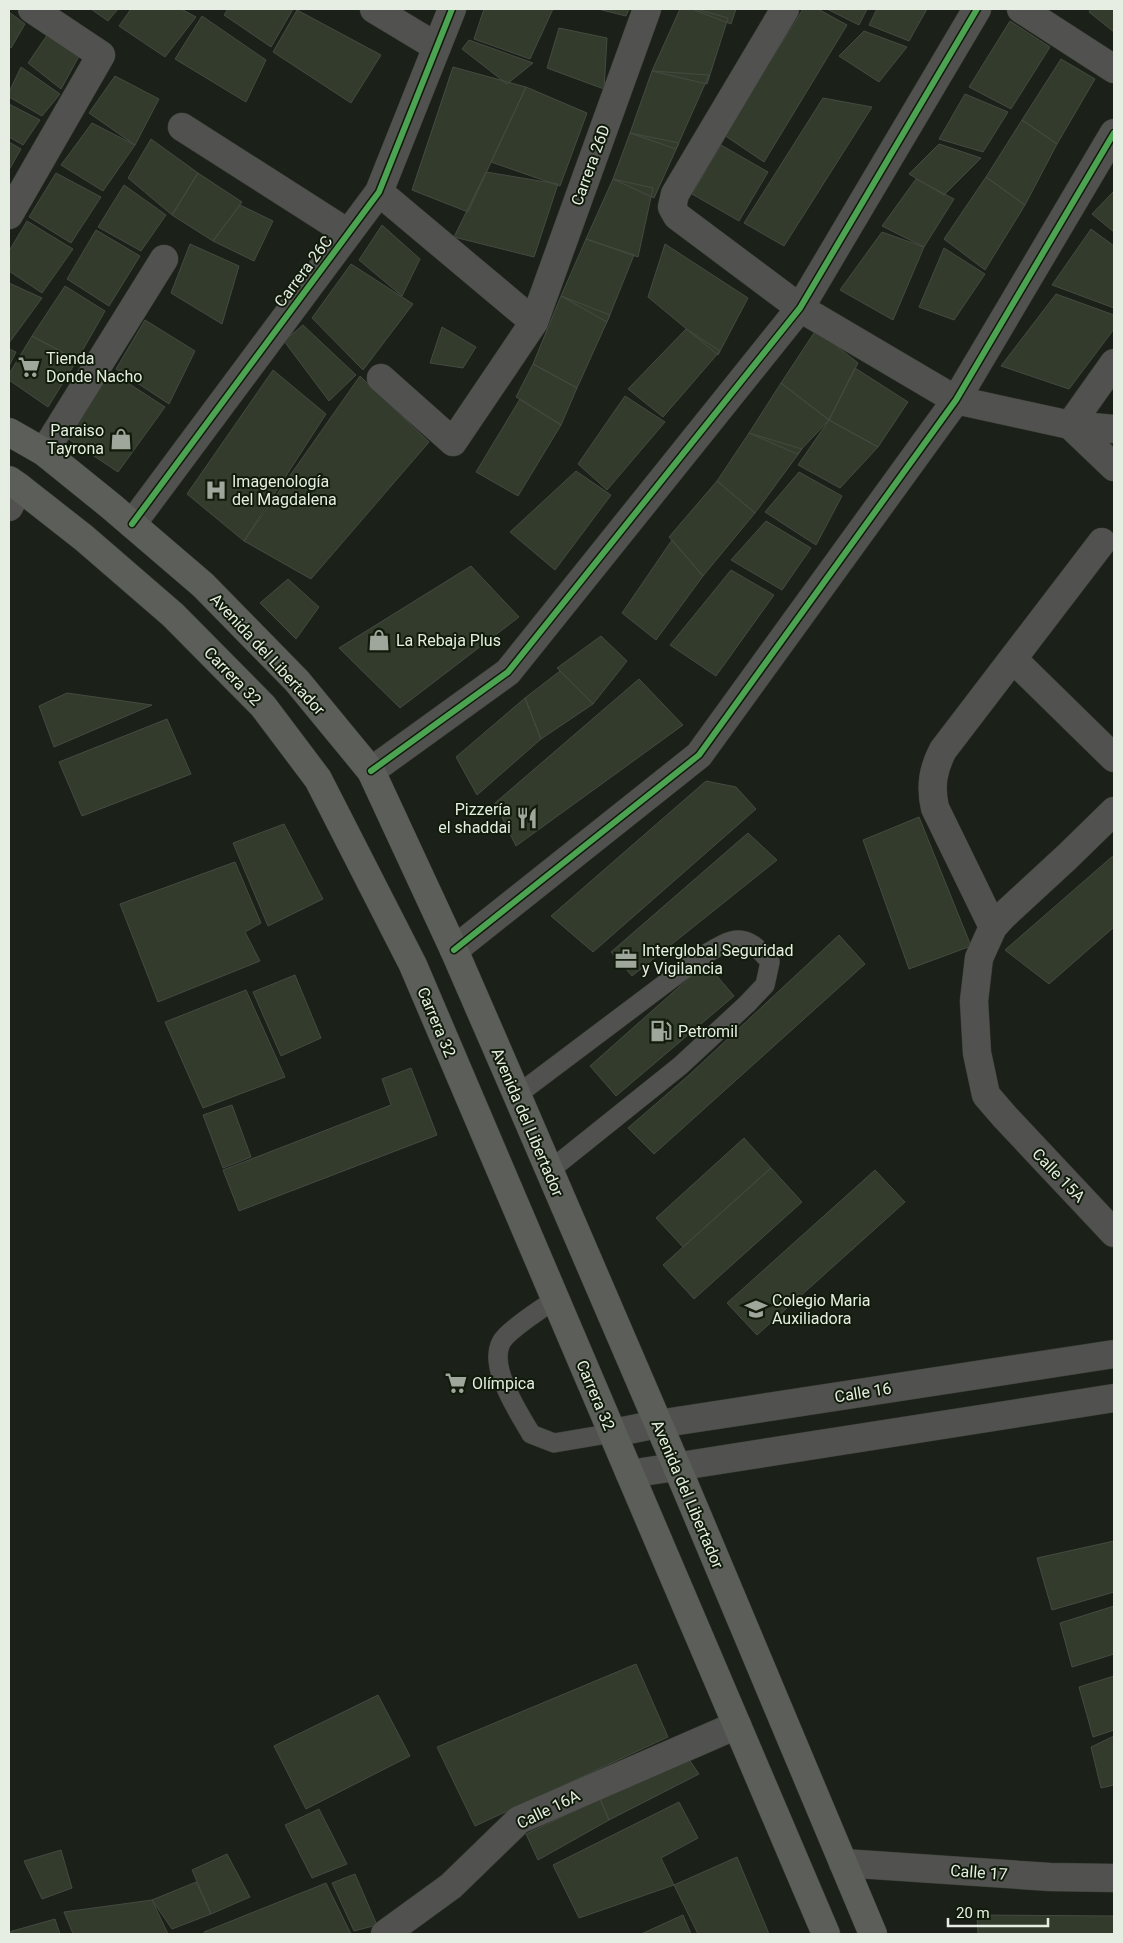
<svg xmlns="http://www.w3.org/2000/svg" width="1123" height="1943" font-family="Roboto,sans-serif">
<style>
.building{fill:#333c2c;stroke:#444a42}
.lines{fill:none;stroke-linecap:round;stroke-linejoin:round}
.service-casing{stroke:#383d35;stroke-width:20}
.minor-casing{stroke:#383d35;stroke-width:29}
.tertiary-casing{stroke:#383d35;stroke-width:29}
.secondary-casing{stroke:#383d35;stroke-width:29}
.service{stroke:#51524f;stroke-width:19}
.minor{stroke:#51524f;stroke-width:28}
.tertiary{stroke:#51524f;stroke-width:28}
.secondary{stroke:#5b5e59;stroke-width:28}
.cycleway-casing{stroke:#111b0b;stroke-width:9}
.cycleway{stroke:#4ca352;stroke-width:6}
.labels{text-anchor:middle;stroke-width:4;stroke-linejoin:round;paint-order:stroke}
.street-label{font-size:16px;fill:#e6ede2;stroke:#111b0b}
.poi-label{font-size:16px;fill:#e6ede2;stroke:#111b0b;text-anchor:start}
</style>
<rect width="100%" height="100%" fill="#1b2118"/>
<path class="building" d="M 91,9 L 118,9 L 108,21 Z
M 131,9 L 181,9 L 196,17 L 165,57 L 119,26 Z
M 228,9 L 293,9 L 271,47 L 224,15 Z
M 484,9 L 553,9 L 530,59 L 474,39 Z
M 598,9 L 629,9 L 626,16 Z
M 680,9 L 696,9 L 728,18 L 707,84 L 652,71 Z
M 692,9 L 736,9 L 731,24 Z
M 803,9 L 818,9 L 847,25 L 764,162 L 724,135 Z
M 827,9 L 867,9 L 859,25 Z
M 877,9 L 927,9 L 909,41 L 869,25 Z
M 1091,9 L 1114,9 L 1114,32 L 1089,12 Z
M 297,10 L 381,55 L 351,103 L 273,52 Z
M 9,12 L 25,24 L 11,48 L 9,46 Z
M 202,16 L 266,60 L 246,102 L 175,59 Z
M 1010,21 L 1050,47 L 1011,109 L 969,87 Z
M 559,28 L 607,38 L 604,89 L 547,68 Z
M 50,31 L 83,49 L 61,89 L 28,63 Z
M 864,31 L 907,47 L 879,82 L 839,56 Z
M 469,40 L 533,63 L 507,84 L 462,49 Z
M 1061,59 L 1095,79 L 1057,144 L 1022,120 Z
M 21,67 L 60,94 L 42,116 L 9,97 L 9,92 Z
M 453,67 L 526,87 L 468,212 L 412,190 Z
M 652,71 L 709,75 L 676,149 L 630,133 Z
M 115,76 L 159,99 L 135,145 L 89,113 Z
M 526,87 L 587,113 L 560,186 L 491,162 Z
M 965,94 L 1008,112 L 983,152 L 939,139 Z
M 823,98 L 872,107 L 784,246 L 744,223 Z
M 9,104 L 40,120 L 23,145 L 9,137 Z
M 1022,120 L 1057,144 L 1025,205 L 986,177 Z
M 92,123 L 135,145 L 103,191 L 61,165 Z
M 630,133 L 679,143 L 654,198 L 613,179 Z
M 151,139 L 198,173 L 172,215 L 128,178 Z
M 9,142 L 21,149 L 9,170 Z
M 939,144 L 981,158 L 944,195 L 909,174 Z
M 721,145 L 768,172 L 739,221 L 692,194 Z
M 486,172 L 558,184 L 534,257 L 454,237 Z
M 56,173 L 101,197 L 71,243 L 29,217 Z
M 198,173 L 242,202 L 213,241 L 172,215 Z
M 986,177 L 1025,205 L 985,270 L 944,239 Z
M 613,179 L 653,188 L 638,257 L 586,239 Z
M 916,179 L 954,199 L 924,247 L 882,226 Z
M 124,185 L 166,215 L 141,251 L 98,227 Z
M 1114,191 L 1114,232 L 1092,214 Z
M 240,205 L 273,221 L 254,261 L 213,241 Z
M 27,221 L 73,249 L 42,293 L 9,271 L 9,251 Z
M 382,225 L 420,259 L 402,296 L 359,260 Z
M 1091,229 L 1114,246 L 1114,308 L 1052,285 Z
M 96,230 L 140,256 L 109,306 L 67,279 Z
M 882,232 L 924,247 L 893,320 L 840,290 Z
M 586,239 L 634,255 L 607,322 L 561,296 Z
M 190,244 L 239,266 L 222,324 L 171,293 Z
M 665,244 L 748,298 L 718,355 L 648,297 Z
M 944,248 L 985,274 L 954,320 L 919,307 Z
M 351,264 L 413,304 L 363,370 L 312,318 Z
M 9,283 L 42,298 L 9,343 Z
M 65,286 L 105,311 L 77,360 L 32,336 Z
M 1056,294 L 1114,315 L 1114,329 L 1069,389 L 1001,366 Z
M 561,296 L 610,315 L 577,388 L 533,364 Z
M 145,320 L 195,351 L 169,404 L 116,369 Z
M 303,325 L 356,375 L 329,401 L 284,341 Z
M 442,327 L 476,347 L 463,368 L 430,363 Z
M 686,329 L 720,351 L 663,417 L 628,389 Z
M 816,330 L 858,363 L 829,420 L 781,383 Z
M 32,336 L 77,360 L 48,407 L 9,380 L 9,374 Z
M 9,349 L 16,352 L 9,366 Z
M 533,364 L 577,388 L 561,425 L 516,397 Z
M 855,368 L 908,402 L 878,447 L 829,420 Z
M 108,370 L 165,407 L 118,472 L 67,438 Z
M 273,370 L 326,414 L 244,541 L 187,494 Z
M 360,376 L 429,442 L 311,579 L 244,541 Z
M 781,383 L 829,420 L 797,454 L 749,433 Z
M 625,396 L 665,422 L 607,490 L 578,464 Z
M 520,399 L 561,425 L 518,496 L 476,472 Z
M 829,420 L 878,447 L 840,488 L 798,465 Z
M 749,433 L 802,449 L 755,513 L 717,481 Z
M 576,471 L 611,495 L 555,570 L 510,532 Z
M 799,472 L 842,496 L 816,545 L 765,512 Z
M 717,481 L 755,513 L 703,576 L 669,537 Z
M 766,521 L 811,548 L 782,590 L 731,560 Z
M 672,540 L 703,576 L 656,640 L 622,613 Z
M 471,566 L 519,617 L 400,708 L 339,648 Z
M 731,570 L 774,595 L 716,676 L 670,645 Z
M 288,579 L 319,607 L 296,639 L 260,603 Z
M 601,636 L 627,661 L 593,704 L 557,668 Z
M 560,671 L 593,704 L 541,739 L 525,698 Z
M 639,679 L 683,725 L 516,846 L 495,803 Z
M 67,693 L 152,705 L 54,747 L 39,706 Z
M 525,698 L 541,739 L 477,795 L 456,757 Z
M 167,719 L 191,774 L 82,816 L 59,762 Z
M 706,781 L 736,787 L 756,809 L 593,952 L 551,916 Z
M 919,817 L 971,946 L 909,969 L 863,840 Z
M 284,824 L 323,899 L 268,926 L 233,843 Z
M 748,833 L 777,860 L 632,976 L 611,952 Z
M 1114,855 L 1114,927 L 1049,984 L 1005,950 Z
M 235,862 L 261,923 L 245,932 L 260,961 L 158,1002 L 120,904 Z
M 839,935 L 865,964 L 654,1154 L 628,1128 L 689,1075 Z
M 706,963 L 734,996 L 616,1096 L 590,1066 Z
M 295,975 L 321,1038 L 281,1056 L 253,992 Z
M 246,990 L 285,1077 L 203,1108 L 165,1022 Z
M 411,1068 L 437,1135 L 239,1211 L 223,1170 L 391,1105 L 382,1079 Z
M 232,1105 L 251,1157 L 223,1168 L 203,1115 Z
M 744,1138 L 771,1168 L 683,1247 L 656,1218 Z
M 771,1168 L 802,1202 L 694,1299 L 663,1265 Z
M 875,1170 L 905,1202 L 757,1335 L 727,1303 Z
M 1114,1541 L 1114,1592 L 1052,1610 L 1037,1558 Z
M 1114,1606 L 1114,1654 L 1072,1667 L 1060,1623 Z
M 636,1664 L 668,1737 L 475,1826 L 437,1747 Z
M 1114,1676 L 1114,1730 L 1093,1737 L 1079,1687 Z
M 378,1695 L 410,1756 L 306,1809 L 274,1746 Z
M 1114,1736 L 1114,1785 L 1101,1788 L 1091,1747 Z
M 688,1758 L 699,1774 L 609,1820 L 600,1799 Z
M 600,1799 L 609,1820 L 538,1860 L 526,1834 Z
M 679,1802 L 698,1838 L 661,1858 L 674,1885 L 579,1918 L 553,1865 Z
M 319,1809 L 347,1864 L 312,1878 L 285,1825 Z
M 61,1850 L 72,1888 L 42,1899 L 24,1861 Z
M 227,1854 L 250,1897 L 211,1914 L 192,1870 Z
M 737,1857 L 769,1934 L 698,1934 L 674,1885 Z
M 355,1874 L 377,1925 L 354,1931 L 332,1883 Z
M 196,1882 L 211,1914 L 172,1929 L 152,1900 Z
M 326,1883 L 351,1934 L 205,1934 L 204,1932 Z
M 152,1900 L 168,1934 L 73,1934 L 64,1912 Z
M 683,1915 L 691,1934 L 641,1934 Z
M 977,1915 L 1114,1916 L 1114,1934 L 978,1934 Z
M 55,1919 L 60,1934 L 9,1934 L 9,1932 Z"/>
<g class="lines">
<g class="service-casing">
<path id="service" d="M 517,1095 L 699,958 C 731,939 743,928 770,962 L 765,985 L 747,1004 L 680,1066 L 549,1171
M 555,1299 C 539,1311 520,1322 506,1336 C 482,1359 518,1411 531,1434 L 554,1443 L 613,1433"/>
</g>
<g class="minor-casing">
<path id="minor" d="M 374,9 L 437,47
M 785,9 L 675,194 L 672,207 L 677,216 L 800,308 L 956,400 L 1070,425 L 1114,429
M 1021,9 L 1114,69
M 182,127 L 348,233
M 379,192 L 534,322
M 9,215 L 101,55 L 32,9
M 381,378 L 453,442 L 534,322 L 647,9
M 1070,425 L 1114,363
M 1070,425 L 1114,467
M 44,452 L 164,259
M 9,507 L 19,487
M 132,524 L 379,192 L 452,9
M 1013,659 L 1114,758
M 371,771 L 508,672 L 800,308 L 977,9
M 1114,811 L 1068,856 L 1003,916 L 993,927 L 979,958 L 974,1001 L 977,1053 L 986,1095 L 1005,1117 L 1114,1233
M 993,927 L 935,808 C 930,786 933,769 943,750 L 1102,542
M 454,950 L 699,755 L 956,400 L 1114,133
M 843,1863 L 1050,1877 L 1114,1878
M 385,1934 L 451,1886 L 519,1820 L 737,1725"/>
</g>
<g class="tertiary-casing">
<path id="tertiary" d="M 613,1433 L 658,1424 L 1114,1354
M 630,1474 L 1114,1398"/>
</g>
<g class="secondary-casing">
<path id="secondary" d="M 9,432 L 44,452 L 112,507 L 203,585 L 297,681 L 371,771 L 454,950 L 517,1095 L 677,1467 L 873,1934
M 9,480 L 19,487 L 84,538 L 173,615 L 263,706 L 318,779 L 413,965 L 826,1934"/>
</g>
<use href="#service" class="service"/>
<use href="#minor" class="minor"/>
<use href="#tertiary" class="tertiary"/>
<use href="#secondary" class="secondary"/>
<g class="cycleway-casing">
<path id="cycleway" d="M 132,524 L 379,192 L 452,9
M 371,771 L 508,672 L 800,308 L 977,9
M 454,950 L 699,755 L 956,400 L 1114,133"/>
</g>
<use href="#cycleway" class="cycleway"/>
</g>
<defs>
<g id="supermarket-bare" transform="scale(1.725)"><path d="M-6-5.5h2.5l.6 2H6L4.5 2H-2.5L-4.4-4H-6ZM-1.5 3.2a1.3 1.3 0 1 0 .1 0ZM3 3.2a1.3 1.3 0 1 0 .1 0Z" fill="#9fa69b" stroke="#111b0b" stroke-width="2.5" paint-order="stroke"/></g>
<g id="shop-bare" transform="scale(1.725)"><path d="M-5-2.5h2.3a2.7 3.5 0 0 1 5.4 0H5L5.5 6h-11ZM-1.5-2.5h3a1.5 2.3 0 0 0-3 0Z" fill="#9fa69b" stroke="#111b0b" stroke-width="2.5" paint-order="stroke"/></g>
<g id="hospital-bare" transform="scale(1.725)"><path d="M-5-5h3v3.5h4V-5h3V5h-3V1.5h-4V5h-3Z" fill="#9fa69b" stroke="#111b0b" stroke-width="2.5" paint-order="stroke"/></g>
<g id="restaurant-bare" transform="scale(1.725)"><path d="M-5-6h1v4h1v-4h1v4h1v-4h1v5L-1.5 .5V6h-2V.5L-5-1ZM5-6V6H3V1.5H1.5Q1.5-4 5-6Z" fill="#9fa69b" stroke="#111b0b" stroke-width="2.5" paint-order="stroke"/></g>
<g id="office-bare" transform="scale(1.725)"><path d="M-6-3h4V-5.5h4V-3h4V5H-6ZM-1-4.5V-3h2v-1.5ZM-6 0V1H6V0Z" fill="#9fa69b" stroke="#111b0b" stroke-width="2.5" paint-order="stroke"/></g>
<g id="fuel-bare" transform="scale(1.725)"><path d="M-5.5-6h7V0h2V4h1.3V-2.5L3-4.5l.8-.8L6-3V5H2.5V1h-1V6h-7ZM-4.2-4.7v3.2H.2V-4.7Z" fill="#9fa69b" stroke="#111b0b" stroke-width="2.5" paint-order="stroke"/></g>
<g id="school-bare" transform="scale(1.725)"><path d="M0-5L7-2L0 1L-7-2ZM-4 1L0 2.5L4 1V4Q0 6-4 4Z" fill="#9fa69b" stroke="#111b0b" stroke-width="2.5" paint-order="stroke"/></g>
</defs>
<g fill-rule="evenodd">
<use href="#supermarket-bare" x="29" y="367"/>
<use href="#shop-bare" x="121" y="439"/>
<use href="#hospital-bare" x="216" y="490"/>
<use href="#shop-bare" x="379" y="640"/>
<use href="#restaurant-bare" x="527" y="818"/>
<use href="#office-bare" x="626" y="959"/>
<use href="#fuel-bare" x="661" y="1031"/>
<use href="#school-bare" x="756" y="1309"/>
<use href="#supermarket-bare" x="456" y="1383"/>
</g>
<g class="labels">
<g class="street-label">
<text transform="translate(590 165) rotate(-70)" y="6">Carrera 26D</text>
<text transform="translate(303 271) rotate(-53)" y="6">Carrera 26C</text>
<text transform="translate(268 654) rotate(47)" y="6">Avenida del Libertador</text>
<text transform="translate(233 676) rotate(46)" y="6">Carrera 32</text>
<text transform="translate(437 1022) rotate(67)" y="6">Carrera 32</text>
<text transform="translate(528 1122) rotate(67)" y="6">Avenida del Libertador</text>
<text transform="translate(1059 1175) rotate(46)" y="6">Calle 15A</text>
<text transform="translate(863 1392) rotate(-9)" y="6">Calle 16</text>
<text transform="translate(596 1395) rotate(67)" y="6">Carrera 32</text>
<text transform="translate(688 1494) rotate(67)" y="6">Avenida del Libertador</text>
<text transform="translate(548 1809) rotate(-26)" y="6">Calle 16A</text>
<text transform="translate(979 1872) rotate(4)" y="6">Calle 17</text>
</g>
<g class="poi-label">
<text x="46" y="364">Tienda<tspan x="46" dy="18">Donde Nacho</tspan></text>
<text x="104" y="436" text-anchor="end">Paraiso<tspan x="104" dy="18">Tayrona</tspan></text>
<text x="232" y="487">Imagenología<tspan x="232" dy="18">del Magdalena</tspan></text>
<text x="396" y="646">La Rebaja Plus</text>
<text x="511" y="815" text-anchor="end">Pizzería<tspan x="511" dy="18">el shaddai</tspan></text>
<text x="642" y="956">Interglobal Seguridad<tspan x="642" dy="18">y Vigilancia</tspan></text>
<text x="678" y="1037">Petromil</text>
<text x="772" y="1306">Colegio Maria<tspan x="772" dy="18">Auxiliadora</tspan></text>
<text x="472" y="1389">Olímpica</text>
</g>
</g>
<rect width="1123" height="1943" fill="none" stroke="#e6ede2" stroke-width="20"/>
<path d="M948 1918v8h100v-8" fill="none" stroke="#e6ede2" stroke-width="2.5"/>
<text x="956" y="1918" font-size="15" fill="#e6ede2" stroke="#111b0b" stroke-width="4" paint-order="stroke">20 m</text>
</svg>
